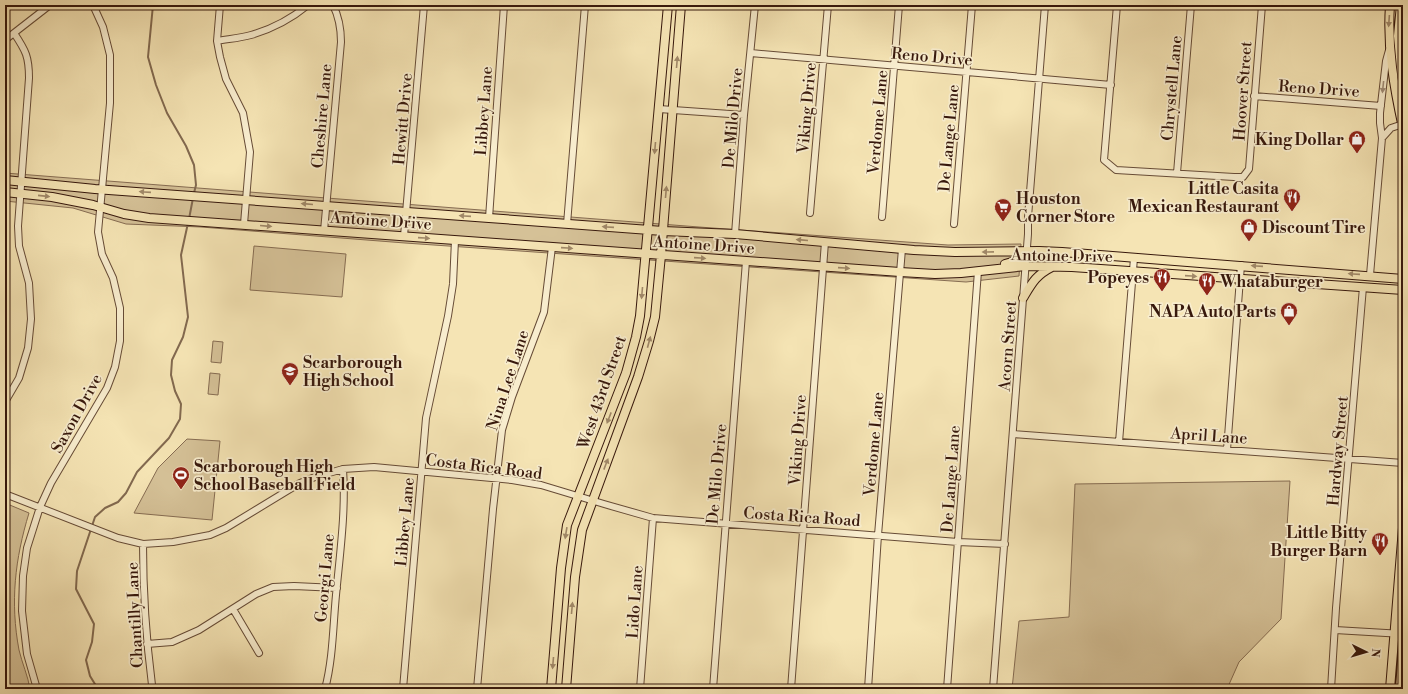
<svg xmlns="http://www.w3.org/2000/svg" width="1408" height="694" font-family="'Libre Bodoni',serif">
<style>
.green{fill:#d5c197;stroke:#866c52}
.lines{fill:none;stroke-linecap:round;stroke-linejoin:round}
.stream{stroke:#82694f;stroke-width:2}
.minor-casing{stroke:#664b36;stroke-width:8}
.major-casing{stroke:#37180c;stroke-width:10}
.minor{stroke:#f8edce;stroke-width:6}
.major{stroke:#f5e4b4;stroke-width:8}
.oneway{fill:#a08868}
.oneway2{fill:#a18d77}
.labels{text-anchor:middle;stroke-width:3.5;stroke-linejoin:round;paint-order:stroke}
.street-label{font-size:16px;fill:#37180c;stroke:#f8edce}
.poi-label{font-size:16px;font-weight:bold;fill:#37180c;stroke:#f8edce;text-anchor:end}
</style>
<rect width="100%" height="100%" fill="#f5e4b4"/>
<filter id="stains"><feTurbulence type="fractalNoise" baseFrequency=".005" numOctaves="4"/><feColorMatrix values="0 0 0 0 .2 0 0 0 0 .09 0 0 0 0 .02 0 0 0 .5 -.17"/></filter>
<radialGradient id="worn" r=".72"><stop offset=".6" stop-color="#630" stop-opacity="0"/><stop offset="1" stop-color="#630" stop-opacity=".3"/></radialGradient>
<path class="green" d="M 5,173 L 699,227 L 948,245 L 1021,244 L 1019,276 L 966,282 L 405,243 L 201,227 L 126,224 L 73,208 L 5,201 Z
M 254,246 L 346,254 L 342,297 L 250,290 Z
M 213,341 L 223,342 L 221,363 L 211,362 Z
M 210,373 L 220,374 L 218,395 L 208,394 Z
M 187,439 L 220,441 L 212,520 L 134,513 L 158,468 Z
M 1290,481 L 1281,619 L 1239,662 L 1227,689 L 1012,689 L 1019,621 L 1069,617 L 1075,484 Z
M 5,503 L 29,513 C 15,559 10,602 19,650 C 22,663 28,676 30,689 L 5,689 Z"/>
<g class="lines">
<path class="stream" d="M 153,5 L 148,57 L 156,85 L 167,113 L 186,146 L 194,165 L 196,185 L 194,193
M 189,219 L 193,198
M 98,689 L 90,676 L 86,660 L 92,642 L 94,624 L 76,589 L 77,571 L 95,517 L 105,508 L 118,502 L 126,493 L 137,472 L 169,438 L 180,419 L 181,404 L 175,391 L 171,375 L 172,360 L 183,337 L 188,317 L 181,255 L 188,223"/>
<g class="minor-casing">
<path id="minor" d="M 220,5 L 217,41 L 220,57 L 226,79 L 243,113 L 250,152 L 244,224
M 1117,5 L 1104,160 L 1116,170 L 1234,177 L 1243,177 L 1249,169 L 1262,5
M 5,40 L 50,5
M 217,41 C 228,39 240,38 251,35 C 272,29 291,19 308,5
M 751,53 L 967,72 L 1111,85
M 1254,96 L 1381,106
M 659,109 L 744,115
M 1382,138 L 1380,123 L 1380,113 L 1386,61 L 1389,50
M 1177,173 L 1191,5
M 810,213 L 828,5
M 882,217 L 899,5
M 489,218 L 504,5
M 567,224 L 585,5
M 954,224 L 972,5
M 324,231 L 341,42 C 341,29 339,17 333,5
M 735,234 L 744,115 L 755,5
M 404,236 L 424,5
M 1370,275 L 1382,138 L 1391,128 L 1403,124
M 5,402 L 19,378 L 28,348 L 31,319 L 29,283 L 19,246 L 18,226 L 29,78 C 29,57 26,51 14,33
M 1014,434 L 1403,463
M 1119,442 L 1134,258
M 1227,450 L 1241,265
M 5,494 L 118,538 L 143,544 L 173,542 L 210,535 L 226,528 L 300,483 L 315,477 L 343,469 L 374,467 L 512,480 L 541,485 L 604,504 L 653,518 L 958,542 L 1005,544
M 143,544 C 143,591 146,638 152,685
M 233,609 L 259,653
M 1335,630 L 1403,634
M 147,644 L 172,642 L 199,630 L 256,594 L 273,587 L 294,586 L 337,588
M 37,689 L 27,654 L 22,611 L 23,576 L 27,548 L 40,507 L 51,483 L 107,388 L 115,367 L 120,341 L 120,308 L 113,278 L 102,254 L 98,232 L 110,103 L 110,55 L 103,27 L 93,5
M 325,689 C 333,659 333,626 336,595 C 340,553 346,510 343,469
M 403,689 L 426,418 L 448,316 L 453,284 L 455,240
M 477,689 L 493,509 L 502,430 L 512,397 L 544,312 L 552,247
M 640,689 L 653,518
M 713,689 L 746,261
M 791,689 L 825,242
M 868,689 L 878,535 L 902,249
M 947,689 L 978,271
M 993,689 L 1028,234 L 1028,217 L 1045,5
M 1331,689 L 1336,608 L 1363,287"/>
</g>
<g class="major-casing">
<path id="major" d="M 1390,5 C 1387,47 1394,87 1403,128
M 1401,5 L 1398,36 L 1403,88
M 5,180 L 95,189 L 489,218 L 663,231 L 735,234 L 914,250 L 955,252 L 1039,251 L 1062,252 L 1403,279
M 5,192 L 52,197 L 93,205 L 124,214 L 149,218 L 900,272 L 935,274 L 961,273 L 1026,266 L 1072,267 L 1403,290
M 1005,264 L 1026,258 L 1057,256
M 1023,298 C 1032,283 1036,275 1052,267
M 551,689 L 561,568 L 567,525 L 626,373 L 636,337 L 640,316 L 668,5
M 566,689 L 575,577 L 582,530 L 638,377 L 649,341 L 655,317 L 661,255 L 681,5
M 1390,689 L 1403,528
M 1400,689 L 1403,647"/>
</g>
<use href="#minor" class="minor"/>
<use href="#major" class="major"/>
</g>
<defs><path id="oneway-solid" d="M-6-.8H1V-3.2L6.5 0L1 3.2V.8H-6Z"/></defs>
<g class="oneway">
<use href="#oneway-solid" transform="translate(1389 21) rotate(94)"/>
<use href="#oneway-solid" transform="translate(677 62) rotate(-85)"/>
<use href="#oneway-solid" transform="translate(655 148) rotate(95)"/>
<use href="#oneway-solid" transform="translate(145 192) rotate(-176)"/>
<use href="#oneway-solid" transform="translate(666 192) rotate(-85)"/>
<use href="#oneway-solid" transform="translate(44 196) rotate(6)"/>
<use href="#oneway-solid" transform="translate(307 204) rotate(-175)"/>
<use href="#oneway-solid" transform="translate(465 216) rotate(-176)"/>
<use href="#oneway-solid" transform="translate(266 226) rotate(5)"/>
<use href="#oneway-solid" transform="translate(608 227) rotate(-176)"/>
<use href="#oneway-solid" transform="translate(424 238) rotate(4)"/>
<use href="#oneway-solid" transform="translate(802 240) rotate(-175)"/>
<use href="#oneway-solid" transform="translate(567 248) rotate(4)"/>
<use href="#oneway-solid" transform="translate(988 252) rotate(179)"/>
<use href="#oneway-solid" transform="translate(700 258) rotate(4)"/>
<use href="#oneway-solid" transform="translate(1257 266) rotate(-176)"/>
<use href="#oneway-solid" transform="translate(844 268) rotate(4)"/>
<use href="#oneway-solid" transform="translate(1354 274) rotate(-176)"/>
<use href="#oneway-solid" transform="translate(1191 276) rotate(4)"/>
<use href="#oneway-solid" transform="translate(642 293) rotate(95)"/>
<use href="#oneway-solid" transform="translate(649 342) rotate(-75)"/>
<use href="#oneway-solid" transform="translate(609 418) rotate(111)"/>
<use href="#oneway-solid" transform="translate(606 464) rotate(-69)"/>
<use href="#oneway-solid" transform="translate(566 533) rotate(99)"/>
<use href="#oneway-solid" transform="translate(572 608) rotate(-85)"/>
<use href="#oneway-solid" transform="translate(553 663) rotate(95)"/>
</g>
<use class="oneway2" href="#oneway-solid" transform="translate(1383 87) rotate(96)"/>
<defs>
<g id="shop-pin" transform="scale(0.9)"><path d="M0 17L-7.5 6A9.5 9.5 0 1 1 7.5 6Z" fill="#8f2418" stroke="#f8edce"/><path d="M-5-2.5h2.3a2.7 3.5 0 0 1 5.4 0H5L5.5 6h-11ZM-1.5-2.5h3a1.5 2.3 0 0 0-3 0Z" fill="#fff"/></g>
<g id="restaurant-pin" transform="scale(0.9)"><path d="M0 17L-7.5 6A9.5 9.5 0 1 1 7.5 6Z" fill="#8f2418" stroke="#f8edce"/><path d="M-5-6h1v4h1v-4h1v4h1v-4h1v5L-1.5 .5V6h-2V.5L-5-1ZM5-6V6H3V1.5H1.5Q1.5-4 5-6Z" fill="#fff"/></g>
<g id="supermarket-pin" transform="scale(0.9)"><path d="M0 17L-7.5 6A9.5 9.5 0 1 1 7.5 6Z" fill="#8f2418" stroke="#f8edce"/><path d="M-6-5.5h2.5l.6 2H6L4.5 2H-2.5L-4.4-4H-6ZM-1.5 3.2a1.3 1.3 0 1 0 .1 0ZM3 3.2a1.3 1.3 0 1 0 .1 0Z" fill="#fff"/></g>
<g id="school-pin" transform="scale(0.9)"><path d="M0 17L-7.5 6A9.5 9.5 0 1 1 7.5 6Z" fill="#8f2418" stroke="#f8edce"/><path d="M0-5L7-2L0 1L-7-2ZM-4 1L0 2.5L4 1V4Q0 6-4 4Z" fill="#fff"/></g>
<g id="stadium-pin" transform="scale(0.9)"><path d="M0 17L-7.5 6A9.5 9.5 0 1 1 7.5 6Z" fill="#8f2418" stroke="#f8edce"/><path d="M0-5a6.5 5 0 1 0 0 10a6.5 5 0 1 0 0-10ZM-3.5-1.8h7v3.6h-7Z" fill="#fff"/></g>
</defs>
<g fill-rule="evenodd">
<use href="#shop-pin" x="1357" y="139"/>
<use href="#restaurant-pin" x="1292" y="197"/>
<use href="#supermarket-pin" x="1003" y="207"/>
<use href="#shop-pin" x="1249" y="227"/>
<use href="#restaurant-pin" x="1162" y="277"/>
<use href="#restaurant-pin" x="1207" y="281"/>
<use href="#shop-pin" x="1289" y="311"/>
<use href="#school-pin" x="290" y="371"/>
<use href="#stadium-pin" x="181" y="475"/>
<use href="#restaurant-pin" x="1380" y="541"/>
</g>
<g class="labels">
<g class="street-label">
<text transform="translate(932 56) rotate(5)" y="6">Reno Drive</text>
<text transform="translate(1171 88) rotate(-85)" y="6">Chrystell Lane</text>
<text transform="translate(1319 88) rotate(4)" y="6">Reno Drive</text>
<text transform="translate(1242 91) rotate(-86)" y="6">Hoover Street</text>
<text transform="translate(806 108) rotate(-85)" y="6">Viking Drive</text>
<text transform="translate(483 111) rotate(-86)" y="6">Libbey Lane</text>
<text transform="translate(321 116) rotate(-85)" y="6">Cheshire Lane</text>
<text transform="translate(732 118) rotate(-85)" y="6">De Milo Drive</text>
<text transform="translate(402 119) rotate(-85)" y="6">Hewitt Drive</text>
<text transform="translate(877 122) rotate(-85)" y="6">Verdome Lane</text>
<text transform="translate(948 138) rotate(-85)" y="6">De Lange Lane</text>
<text transform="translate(381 220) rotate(4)" y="6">Antoine Drive</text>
<text transform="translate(704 244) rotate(4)" y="6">Antoine Drive</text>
<text transform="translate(1062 255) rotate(1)" y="6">Antoine Drive</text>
<text transform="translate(1007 346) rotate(-86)" y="6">Acorn Street</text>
<text transform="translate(507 380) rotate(-72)" y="6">Nina Lee Lane</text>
<text transform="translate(601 392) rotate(-71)" y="6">West 43rd Street</text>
<text transform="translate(76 413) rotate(-61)" y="6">Saxon Drive</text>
<text transform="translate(1209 435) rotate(4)" y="6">April Lane</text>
<text transform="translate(797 440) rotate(-86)" y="6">Viking Drive</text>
<text transform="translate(873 444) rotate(-85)" y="6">Verdome Lane</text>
<text transform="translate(1337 451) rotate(-85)" y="6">Hardway Street</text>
<text transform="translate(484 466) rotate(7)" y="6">Costa Rica Road</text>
<text transform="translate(716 474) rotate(-85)" y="6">De Milo Drive</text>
<text transform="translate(950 479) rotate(-86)" y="6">De Lange Lane</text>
<text transform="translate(802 516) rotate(4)" y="6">Costa Rica Road</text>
<text transform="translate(404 522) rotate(-85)" y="6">Libbey Lane</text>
<text transform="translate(324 578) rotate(-85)" y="6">Georgi Lane</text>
<text transform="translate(634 602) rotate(-86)" y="6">Lido Lane</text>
<text transform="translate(134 615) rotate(-93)" y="6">Chantilly Lane</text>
</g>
<g class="poi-label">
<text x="1344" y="145">King Dollar</text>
<text x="1279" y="194">Little Casita<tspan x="1279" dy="18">Mexican Restaurant</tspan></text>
<text x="1016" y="204" text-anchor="start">Houston<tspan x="1016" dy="18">Corner Store</tspan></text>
<text x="1262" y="233" text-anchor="start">Discount Tire</text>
<text x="1149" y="283">Popeyes</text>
<text x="1220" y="287" text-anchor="start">Whataburger</text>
<text x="1276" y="317">NAPA Auto Parts</text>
<text x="303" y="368" text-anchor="start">Scarborough<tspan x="303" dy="18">High School</tspan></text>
<text x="194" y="472" text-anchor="start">Scarborough High<tspan x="194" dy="18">School Baseball Field</tspan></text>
<text x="1367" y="538">Little Bitty<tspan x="1367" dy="18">Burger Barn</tspan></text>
</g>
</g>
<rect width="1408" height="694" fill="none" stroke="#f5e4b4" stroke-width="20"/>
<rect x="6" y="6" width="1396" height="682" fill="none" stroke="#37180c" stroke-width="2"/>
<rect x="10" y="10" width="1388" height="674" fill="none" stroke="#37180c"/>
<g transform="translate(1366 652) rotate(95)" stroke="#f8edce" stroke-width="3" paint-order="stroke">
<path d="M0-3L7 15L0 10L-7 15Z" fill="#37180c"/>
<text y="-6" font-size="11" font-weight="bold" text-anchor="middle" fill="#37180c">N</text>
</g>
<rect width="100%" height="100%" filter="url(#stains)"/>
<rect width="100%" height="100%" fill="url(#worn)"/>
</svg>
